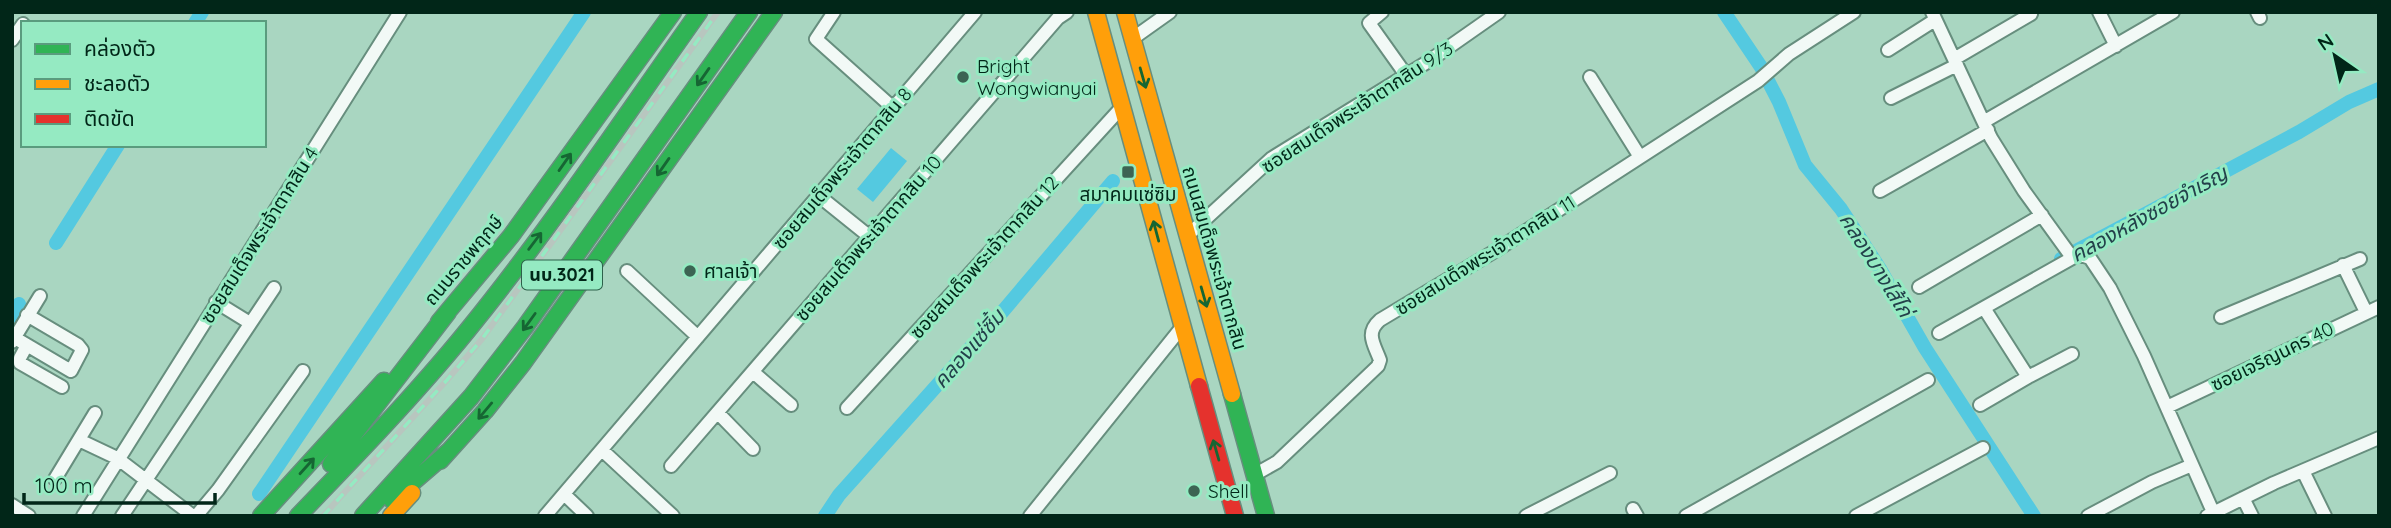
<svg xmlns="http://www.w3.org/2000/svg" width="2391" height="528" font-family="Quicksand,'Noto Sans Thai',sans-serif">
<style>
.water{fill:#54c9e0}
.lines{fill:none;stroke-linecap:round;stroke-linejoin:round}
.canal{stroke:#54c9e0;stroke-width:14}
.street-casing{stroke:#678e7e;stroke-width:16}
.fast-casing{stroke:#678e7e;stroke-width:19}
.slow-casing{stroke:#678e7e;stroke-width:19}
.jam-casing{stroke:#678e7e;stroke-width:19}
.street{stroke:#f2f9f6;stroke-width:12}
.fast{stroke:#30b455;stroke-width:16}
.slow{stroke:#ff9f0a;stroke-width:16}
.jam{stroke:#e5322d;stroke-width:16}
.rail-casing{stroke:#b8c6bf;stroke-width:6}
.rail{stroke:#95eac2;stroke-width:3.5;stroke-dasharray:10;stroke-linecap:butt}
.oneway{stroke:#166633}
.poi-dot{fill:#3c6453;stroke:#95eac2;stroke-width:2.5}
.labels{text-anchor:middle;stroke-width:6;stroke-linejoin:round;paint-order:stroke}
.shield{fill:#95eac2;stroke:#2d614b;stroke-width:2}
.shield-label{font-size:18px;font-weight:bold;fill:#012618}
.poi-label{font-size:19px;fill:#012618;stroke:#95eac2;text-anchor:start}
.street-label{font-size:19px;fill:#012618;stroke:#95eac2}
.water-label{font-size:21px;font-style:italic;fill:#23404a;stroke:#95eac2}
</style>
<rect width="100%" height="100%" fill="#a9d6c1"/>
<path class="water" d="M 891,148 L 907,161 L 873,202 L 857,189 Z"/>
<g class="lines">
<path class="canal" d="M 1724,12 L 1761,67 L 1779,102 L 1805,165 L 1841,209 L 1880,269 L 1925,348 L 2034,516
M 195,23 L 202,12
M 56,243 L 118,145
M 2061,259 L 2299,132 L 2349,102 L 2379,89
M 12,316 L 19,304
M 259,494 L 584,12
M 825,516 L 839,495 L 998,317 L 1113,181"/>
<g class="street-casing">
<path id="street" d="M 834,12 L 816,39 L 892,107
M 1382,12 L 1369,23 L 1406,75
M 1932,12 L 1991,138 L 2024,191 L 2071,256 L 2084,256 L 2090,258 L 2110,288 L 2144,356 L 2213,512
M 2099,12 L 2116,46
M 2257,12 L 2260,18
M 1132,39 L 1170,12
M 12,40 L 23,24
M 1888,50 L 1935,20
M 1954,59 L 2031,14
M 1590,77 L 1640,157
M 1891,98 L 1957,65
M 1985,121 L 2173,12
M 1880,191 L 1988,130
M 819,196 L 870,237
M 1187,236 L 1272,158 L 1429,61 L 1499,12
M 2343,265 L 2366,312
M 627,271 L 698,337
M 1919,287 L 2042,215
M 216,302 L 250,323
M 1984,308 L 2028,377 L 2072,354
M 2221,317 L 2360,259
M 1939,333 L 2074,257
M 15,338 L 71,371 L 82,350 L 78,345 L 27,315
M 12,342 L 40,296
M 27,345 L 20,358 L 20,363 L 62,387
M 753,372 L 791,405
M 1980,405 L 2028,377
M 2167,407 L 2379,307
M 847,408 L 1122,107
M 718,413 L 753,449
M 79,440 L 117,458 L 193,516
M 602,450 L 673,516
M 671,466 L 1058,18 L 1067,12
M 2303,471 L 2325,516
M 1254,475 L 1277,462 L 1378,366 L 1380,360 C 1374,344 1365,333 1380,320 L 1495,251 L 1758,81 L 1789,54 L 1854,12
M 55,479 L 95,413
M 564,494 L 587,516
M 2243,498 L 2252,516
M 12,505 L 29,516
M 1633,509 L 1637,516
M 83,516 L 400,12
M 122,516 L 274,288
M 196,516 L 218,490 L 303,371
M 545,516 L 975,12
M 1030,516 L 1182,327
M 1526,516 L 1610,473
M 1686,516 L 1928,380
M 1856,516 L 1983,448
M 2088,516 L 2152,482 L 2192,465
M 2207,516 L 2274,483 L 2379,438"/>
</g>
<g class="fast-casing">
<path id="fast" d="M 439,322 L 511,236 L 673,12
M 1232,394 L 1266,516
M 440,461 L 485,411 L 523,363 L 774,12
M 331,464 L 448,312
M 392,500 L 449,451
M 261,516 L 384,381
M 298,516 C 356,456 414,396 467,331 C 550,229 623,119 699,12
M 363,516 L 471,397 L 525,327 L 749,12"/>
</g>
<g class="slow-casing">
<path id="slow" d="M 1096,12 L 1199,386
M 1125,12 L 1232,394
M 391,516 L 412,493"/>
</g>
<g class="jam-casing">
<path id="jam" d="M 1199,386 L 1235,516"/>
</g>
<use href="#street" class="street"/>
<use href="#fast" class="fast"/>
<use href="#slow" class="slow"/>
<use href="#jam" class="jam"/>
<g class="rail-casing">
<path id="rail" d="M 323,516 L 447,380 L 482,339 L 718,12"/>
</g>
<use href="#rail" class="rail"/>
</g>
<defs><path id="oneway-shaft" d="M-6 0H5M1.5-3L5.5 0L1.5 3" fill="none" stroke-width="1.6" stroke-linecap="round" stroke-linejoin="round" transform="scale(1.75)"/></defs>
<g class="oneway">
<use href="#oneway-shaft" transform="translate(703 77) rotate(125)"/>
<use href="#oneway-shaft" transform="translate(1143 78) rotate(74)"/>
<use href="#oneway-shaft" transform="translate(565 162) rotate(-55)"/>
<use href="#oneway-shaft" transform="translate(663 167) rotate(125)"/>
<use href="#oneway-shaft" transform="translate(1156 231) rotate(-105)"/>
<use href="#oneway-shaft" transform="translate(535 241) rotate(-53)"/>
<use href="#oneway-shaft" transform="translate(1204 297) rotate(74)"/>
<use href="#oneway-shaft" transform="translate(529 322) rotate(126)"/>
<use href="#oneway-shaft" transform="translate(485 411) rotate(130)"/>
<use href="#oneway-shaft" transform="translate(1216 450) rotate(-106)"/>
<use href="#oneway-shaft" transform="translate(307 466) rotate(-48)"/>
</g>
<g class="poi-dot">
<circle cx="963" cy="77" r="7"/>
<rect x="1121" y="165" width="14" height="14" rx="3.5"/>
<circle cx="690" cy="271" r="7"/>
<circle cx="1194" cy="491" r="7"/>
</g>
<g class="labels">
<rect class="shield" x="522" y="260.5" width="80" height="29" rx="5"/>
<g class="shield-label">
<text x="562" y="281">นบ.3021</text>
</g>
<g class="poi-label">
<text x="977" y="73">Bright<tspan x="977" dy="22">Wongwianyai</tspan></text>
<text x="1128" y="201" text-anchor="middle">สมาคมแซ่ซิม</text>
<text x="704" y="278">ศาลเจ้า</text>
<text x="1208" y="498">Shell</text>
</g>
<g class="street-label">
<text transform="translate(1357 107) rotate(-33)" y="7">ซอยสมเด็จพระเจ้าตากสิน 9/3</text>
<text transform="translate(842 168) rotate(-50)" y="7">ซอยสมเด็จพระเจ้าตากสิน 8</text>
<text transform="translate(259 235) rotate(-58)" y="7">ซอยสมเด็จพระเจ้าตากสิน 4</text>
<text transform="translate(868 238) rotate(-49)" y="7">ซอยสมเด็จพระเจ้าตากสิน 10</text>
<text transform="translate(1485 255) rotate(-32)" y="7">ซอยสมเด็จพระเจ้าตากสิน 11</text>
<text transform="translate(984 257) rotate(-48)" y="7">ซอยสมเด็จพระเจ้าตากสิน 12</text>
<text transform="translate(1215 258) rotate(74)" y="7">ถนนสมเด็จพระเจ้าตากสิน</text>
<text transform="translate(463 260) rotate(-50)" y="7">ถนนราชพฤกษ์</text>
<text transform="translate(2272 356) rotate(-26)" y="7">ซอยเจริญนคร 40</text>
</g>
<g class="water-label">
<text transform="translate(2149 214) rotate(-29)" y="7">คลองหลังซอยจำเริญ</text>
<text transform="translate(1876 265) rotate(58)" y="7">คลองบางไส้ไก่</text>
<text transform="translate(969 349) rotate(-49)" y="7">คลองแซ่ซิ้ม</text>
</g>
</g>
<rect width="2391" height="528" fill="none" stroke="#012618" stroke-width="28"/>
<rect x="21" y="21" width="245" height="126" fill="#95eac2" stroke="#5a9c7e" stroke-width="2"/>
<rect x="35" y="44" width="35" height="10" fill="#30b455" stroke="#5a9c7e" stroke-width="2"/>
<text x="84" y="56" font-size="21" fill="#012618">คล่องตัว</text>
<rect x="35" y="79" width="35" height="10" fill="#ff9f0a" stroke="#5a9c7e" stroke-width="2"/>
<text x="84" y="91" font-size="21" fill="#012618">ชะลอตัว</text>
<rect x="35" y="114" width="35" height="10" fill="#e5322d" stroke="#5a9c7e" stroke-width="2"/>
<text x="84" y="126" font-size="21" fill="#012618">ติดขัด</text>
<g transform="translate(2335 56) rotate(326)" stroke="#95eac2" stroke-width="5" paint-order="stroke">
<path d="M0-5L12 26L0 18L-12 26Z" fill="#012618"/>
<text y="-10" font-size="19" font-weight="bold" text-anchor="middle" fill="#012618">N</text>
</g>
<path d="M24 493v10h191v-10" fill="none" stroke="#012618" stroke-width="3.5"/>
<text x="35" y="493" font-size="21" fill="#012618" stroke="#95eac2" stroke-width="5" paint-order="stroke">100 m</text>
</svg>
